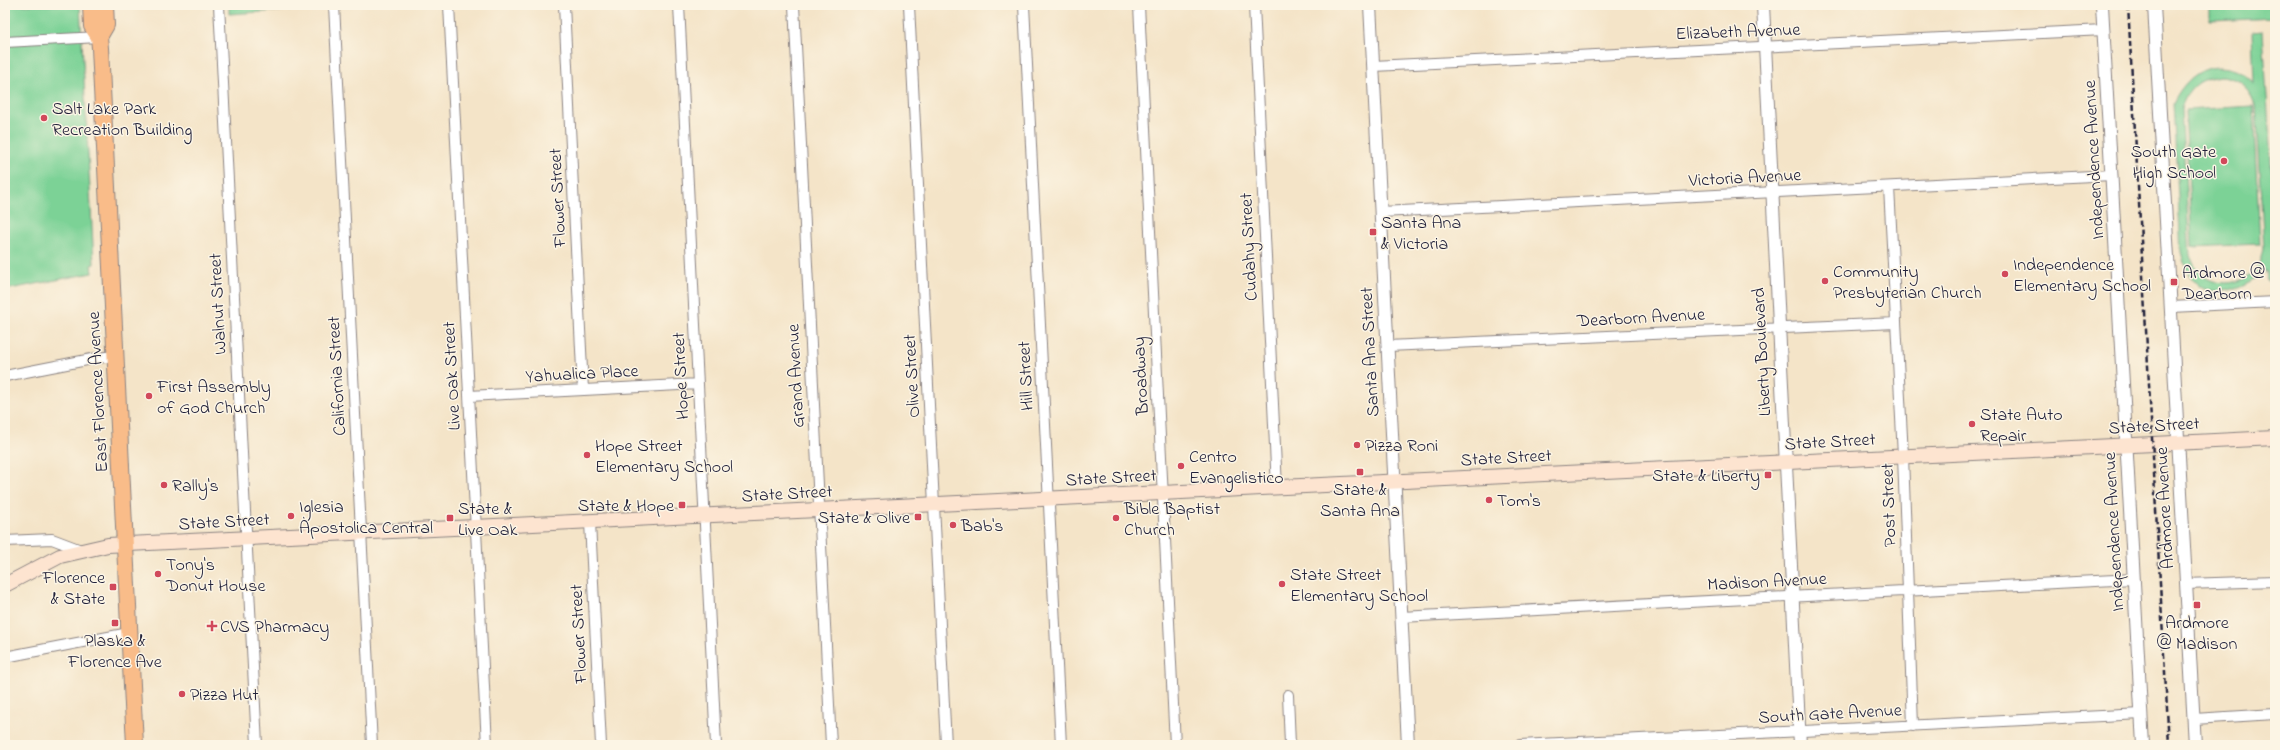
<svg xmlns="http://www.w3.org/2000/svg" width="2280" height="750" font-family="'Indie Flower',sans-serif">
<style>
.green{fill:#7bd296;stroke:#4e7a68;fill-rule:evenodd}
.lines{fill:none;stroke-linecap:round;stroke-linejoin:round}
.minor-casing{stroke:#8b8382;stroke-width:12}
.tertiary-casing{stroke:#8b8382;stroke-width:14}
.secondary-casing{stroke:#8b8382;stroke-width:16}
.primary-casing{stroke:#8b8382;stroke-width:18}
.minor{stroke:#fff;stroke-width:10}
.tertiary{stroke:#fff;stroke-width:12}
.secondary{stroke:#fde4d0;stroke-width:14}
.primary{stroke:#f9bc89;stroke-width:16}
.rail{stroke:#22223b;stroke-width:2.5;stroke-dasharray:6 3;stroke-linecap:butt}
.poi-dot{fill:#d1495b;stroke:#fcf5e5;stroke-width:1.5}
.labels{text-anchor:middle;stroke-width:3;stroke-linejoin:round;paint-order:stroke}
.street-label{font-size:18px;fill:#22223b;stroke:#fcf5e5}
.poi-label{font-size:18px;fill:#22223b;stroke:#fcf5e5;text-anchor:start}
</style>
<rect width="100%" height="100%" fill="#fcf5e5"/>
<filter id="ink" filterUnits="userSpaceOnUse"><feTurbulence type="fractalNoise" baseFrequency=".025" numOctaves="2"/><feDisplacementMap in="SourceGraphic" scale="8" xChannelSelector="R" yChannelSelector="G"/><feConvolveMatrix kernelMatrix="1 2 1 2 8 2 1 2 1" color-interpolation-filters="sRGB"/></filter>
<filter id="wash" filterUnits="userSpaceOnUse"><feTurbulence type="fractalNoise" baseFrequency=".012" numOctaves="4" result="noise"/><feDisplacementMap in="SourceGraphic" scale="16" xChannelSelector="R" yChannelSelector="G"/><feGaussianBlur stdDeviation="0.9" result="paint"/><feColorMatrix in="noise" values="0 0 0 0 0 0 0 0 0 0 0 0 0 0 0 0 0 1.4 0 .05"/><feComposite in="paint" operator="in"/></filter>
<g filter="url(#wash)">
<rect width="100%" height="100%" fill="#f4e4c8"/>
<path class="green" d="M 5,5 L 80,5 L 94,264 L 91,265 L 92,273 L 5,290 Z
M 229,5 L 325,5 L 325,8 L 229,14 Z
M 2210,5 L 2275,5 L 2275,18 L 2210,21 Z
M 2263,31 L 2275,229 L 2275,281 L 2267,281 L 2266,270 C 2250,286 2215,301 2196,283 C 2187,275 2184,263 2181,252 L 2173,103 C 2186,76 2210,57 2241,73 C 2246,75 2250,80 2254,83 L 2252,32 ZM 2220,76 C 2240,78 2248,87 2255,106 L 2264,248 C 2263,252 2262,258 2260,263 C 2249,286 2213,290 2197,270 C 2194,266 2192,260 2190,256 L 2181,108 C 2188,89 2199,78 2220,76 Z
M 2253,106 L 2260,244 L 2192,247 L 2185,110 Z"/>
</g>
<g filter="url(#ink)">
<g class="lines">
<g class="minor-casing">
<path id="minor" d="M 219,5 L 257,745
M 334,5 L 372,745
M 449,5 L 487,745
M 564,5 L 583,390
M 679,5 L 716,745
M 794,5 L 831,745
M 909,5 L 946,745
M 1024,5 L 1061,745
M 1139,5 L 1175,745
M 1254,5 L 1277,488
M 5,42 L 99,37
M 1373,66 L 2104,30
M 1889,187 L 1903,456 L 1913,726
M 1381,212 L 2112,175
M 2171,307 L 2275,302
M 1388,346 L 1896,323
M 5,376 L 97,358 L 115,356
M 469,396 L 698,384
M 590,522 L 601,745
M 5,541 L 52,539 L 81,550
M 2186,584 L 2275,581
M 1401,617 L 2134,579
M 5,657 L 129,633
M 1288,695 L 1290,745
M 2194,719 L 2275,714
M 1520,745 L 2142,714"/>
</g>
<g class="tertiary-casing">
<path id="tertiary" d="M 1370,5 L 1408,745
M 1763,5 L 1800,745
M 2102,5 L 2143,745
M 2154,5 L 2195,745"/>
</g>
<g class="secondary-casing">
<path id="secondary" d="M 5,585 L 60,556 L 108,545 L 2275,438"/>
</g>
<g class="primary-casing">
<path id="primary" d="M 91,5 L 92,26 L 99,37 L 100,48 L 135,745
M 99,37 L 106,25 L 105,5"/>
</g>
<use href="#minor" class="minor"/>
<use href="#tertiary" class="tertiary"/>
<use href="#secondary" class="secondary"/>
<use href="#primary" class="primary"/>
<path class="rail" d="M 2128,5 L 2169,745"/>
</g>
</g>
<g class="poi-dot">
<circle cx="44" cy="118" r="4"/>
<circle cx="2224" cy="161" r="4"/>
<rect x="1369" y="228" width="8" height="8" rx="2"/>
<circle cx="2005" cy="274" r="4"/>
<circle cx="1825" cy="281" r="4"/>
<rect x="2170" y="278" width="8" height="8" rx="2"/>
<circle cx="149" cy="396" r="4"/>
<circle cx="1972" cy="424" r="4"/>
<circle cx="1357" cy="445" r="4"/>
<circle cx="587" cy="455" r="4"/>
<circle cx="1181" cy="466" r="4"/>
<rect x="1356" y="468" width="8" height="8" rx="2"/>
<rect x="1764" y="471" width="8" height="8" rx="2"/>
<circle cx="164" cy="485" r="4"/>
<circle cx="1489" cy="500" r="4"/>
<rect x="678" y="501" width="8" height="8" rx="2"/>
<circle cx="291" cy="516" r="4"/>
<rect x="914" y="513" width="8" height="8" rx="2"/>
<rect x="446" y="514" width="8" height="8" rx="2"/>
<circle cx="1116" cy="518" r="4"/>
<circle cx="953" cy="525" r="4"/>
<circle cx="158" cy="574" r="4"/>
<circle cx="1282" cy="584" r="4"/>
<rect x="109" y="583" width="8" height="8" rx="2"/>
<rect x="2193" y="601" width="8" height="8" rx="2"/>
<rect x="111" y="619" width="8" height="8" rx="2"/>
<path d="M210 620h4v4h4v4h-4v4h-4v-4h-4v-4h4z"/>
<circle cx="182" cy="694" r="4"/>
</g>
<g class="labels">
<g class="street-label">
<text transform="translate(1738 31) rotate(-2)" y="6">Elizabeth Avenue</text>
<text transform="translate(2093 160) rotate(-93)" y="6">Independence Avenue</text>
<text transform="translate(1745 177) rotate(-3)" y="6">Victoria Avenue</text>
<text transform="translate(557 198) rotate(-93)" y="6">Flower Street</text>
<text transform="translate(1248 247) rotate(-93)" y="6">Cudahy Street</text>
<text transform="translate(217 304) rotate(-93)" y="6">Walnut Street</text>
<text transform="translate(1641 317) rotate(-3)" y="6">Dearborn Avenue</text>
<text transform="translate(1369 352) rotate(-93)" y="6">Santa Ana Street</text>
<text transform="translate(1761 352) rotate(-93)" y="6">Liberty Boulevard</text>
<text transform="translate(582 373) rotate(-3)" y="6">Yahualica Place</text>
<text transform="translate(336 376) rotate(-93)" y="6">California Street</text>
<text transform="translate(451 376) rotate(-93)" y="6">Live Oak Street</text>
<text transform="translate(680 376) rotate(-93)" y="6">Hope Street</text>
<text transform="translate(795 376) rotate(-93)" y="6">Grand Avenue</text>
<text transform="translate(911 376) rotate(-93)" y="6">Olive Street</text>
<text transform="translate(1025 376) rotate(-93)" y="6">Hill Street</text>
<text transform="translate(1140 376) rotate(-93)" y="6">Broadway</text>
<text transform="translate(97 392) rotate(-93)" y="6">East Florence Avenue</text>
<text transform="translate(2154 425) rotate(-3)" y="6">State Street</text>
<text transform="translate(1830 441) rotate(-3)" y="6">State Street</text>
<text transform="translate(1506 457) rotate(-3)" y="6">State Street</text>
<text transform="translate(1111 477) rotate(-3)" y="6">State Street</text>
<text transform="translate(787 493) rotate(-3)" y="6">State Street</text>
<text transform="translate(1888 505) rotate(-92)" y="6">Post Street</text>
<text transform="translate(2164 508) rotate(-93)" y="6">Ardmore Avenue</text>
<text transform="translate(224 521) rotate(-3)" y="6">State Street</text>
<text transform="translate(2113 532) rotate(-93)" y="6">Independence Avenue</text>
<text transform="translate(1767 581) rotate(-3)" y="6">Madison Avenue</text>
<text transform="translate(578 634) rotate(-93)" y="6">Flower Street</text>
<text transform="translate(1830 713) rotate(-3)" y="6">South Gate Avenue</text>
</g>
<g class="poi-label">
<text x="52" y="114">Salt Lake Park<tspan x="52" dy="21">Recreation Building</tspan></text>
<text x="2216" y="157" text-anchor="end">South Gate<tspan x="2216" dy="21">High School</tspan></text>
<text x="1381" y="228">Santa Ana<tspan x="1381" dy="21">&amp; Victoria</tspan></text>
<text x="2013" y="270">Independence<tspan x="2013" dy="21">Elementary School</tspan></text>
<text x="1833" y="277">Community<tspan x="1833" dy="21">Presbyterian Church</tspan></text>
<text x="2182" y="278">Ardmore @<tspan x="2182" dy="21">Dearborn</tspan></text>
<text x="157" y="392">First Assembly<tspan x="157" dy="21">of God Church</tspan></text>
<text x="1980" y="420">State Auto<tspan x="1980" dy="21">Repair</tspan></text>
<text x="595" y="451">Hope Street<tspan x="595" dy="21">Elementary School</tspan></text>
<text x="1365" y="451">Pizza Roni</text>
<text x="1189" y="462">Centro<tspan x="1189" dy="21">Evangelistico</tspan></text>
<text x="1760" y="481" text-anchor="end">State &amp; Liberty</text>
<text x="172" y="491">Rally's</text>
<text x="1360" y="495" text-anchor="middle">State &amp;<tspan x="1360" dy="21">Santa Ana</tspan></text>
<text x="1497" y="506">Tom's</text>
<text x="674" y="511" text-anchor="end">State &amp; Hope</text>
<text x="299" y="512">Iglesia<tspan x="299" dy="21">Apostolica Central</tspan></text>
<text x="458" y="514">State &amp;<tspan x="458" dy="21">Live Oak</tspan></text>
<text x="1124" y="514">Bible Baptist<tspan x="1124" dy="21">Church</tspan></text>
<text x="910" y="523" text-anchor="end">State &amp; Olive</text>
<text x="961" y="531">Bab's</text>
<text x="166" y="570">Tony's<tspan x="166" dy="21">Donut House</tspan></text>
<text x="1290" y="580">State Street<tspan x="1290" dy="21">Elementary School</tspan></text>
<text x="105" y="583" text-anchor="end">Florence<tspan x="105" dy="21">&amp; State</tspan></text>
<text x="2197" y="628" text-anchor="middle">Ardmore<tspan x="2197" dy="21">@ Madison</tspan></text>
<text x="220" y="632">CVS Pharmacy</text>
<text x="115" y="646" text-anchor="middle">Plaska &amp;<tspan x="115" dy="21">Florence Ave</tspan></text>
<text x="190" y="700">Pizza Hut</text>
</g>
</g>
<rect width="2280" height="750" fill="none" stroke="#fcf5e5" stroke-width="20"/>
</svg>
